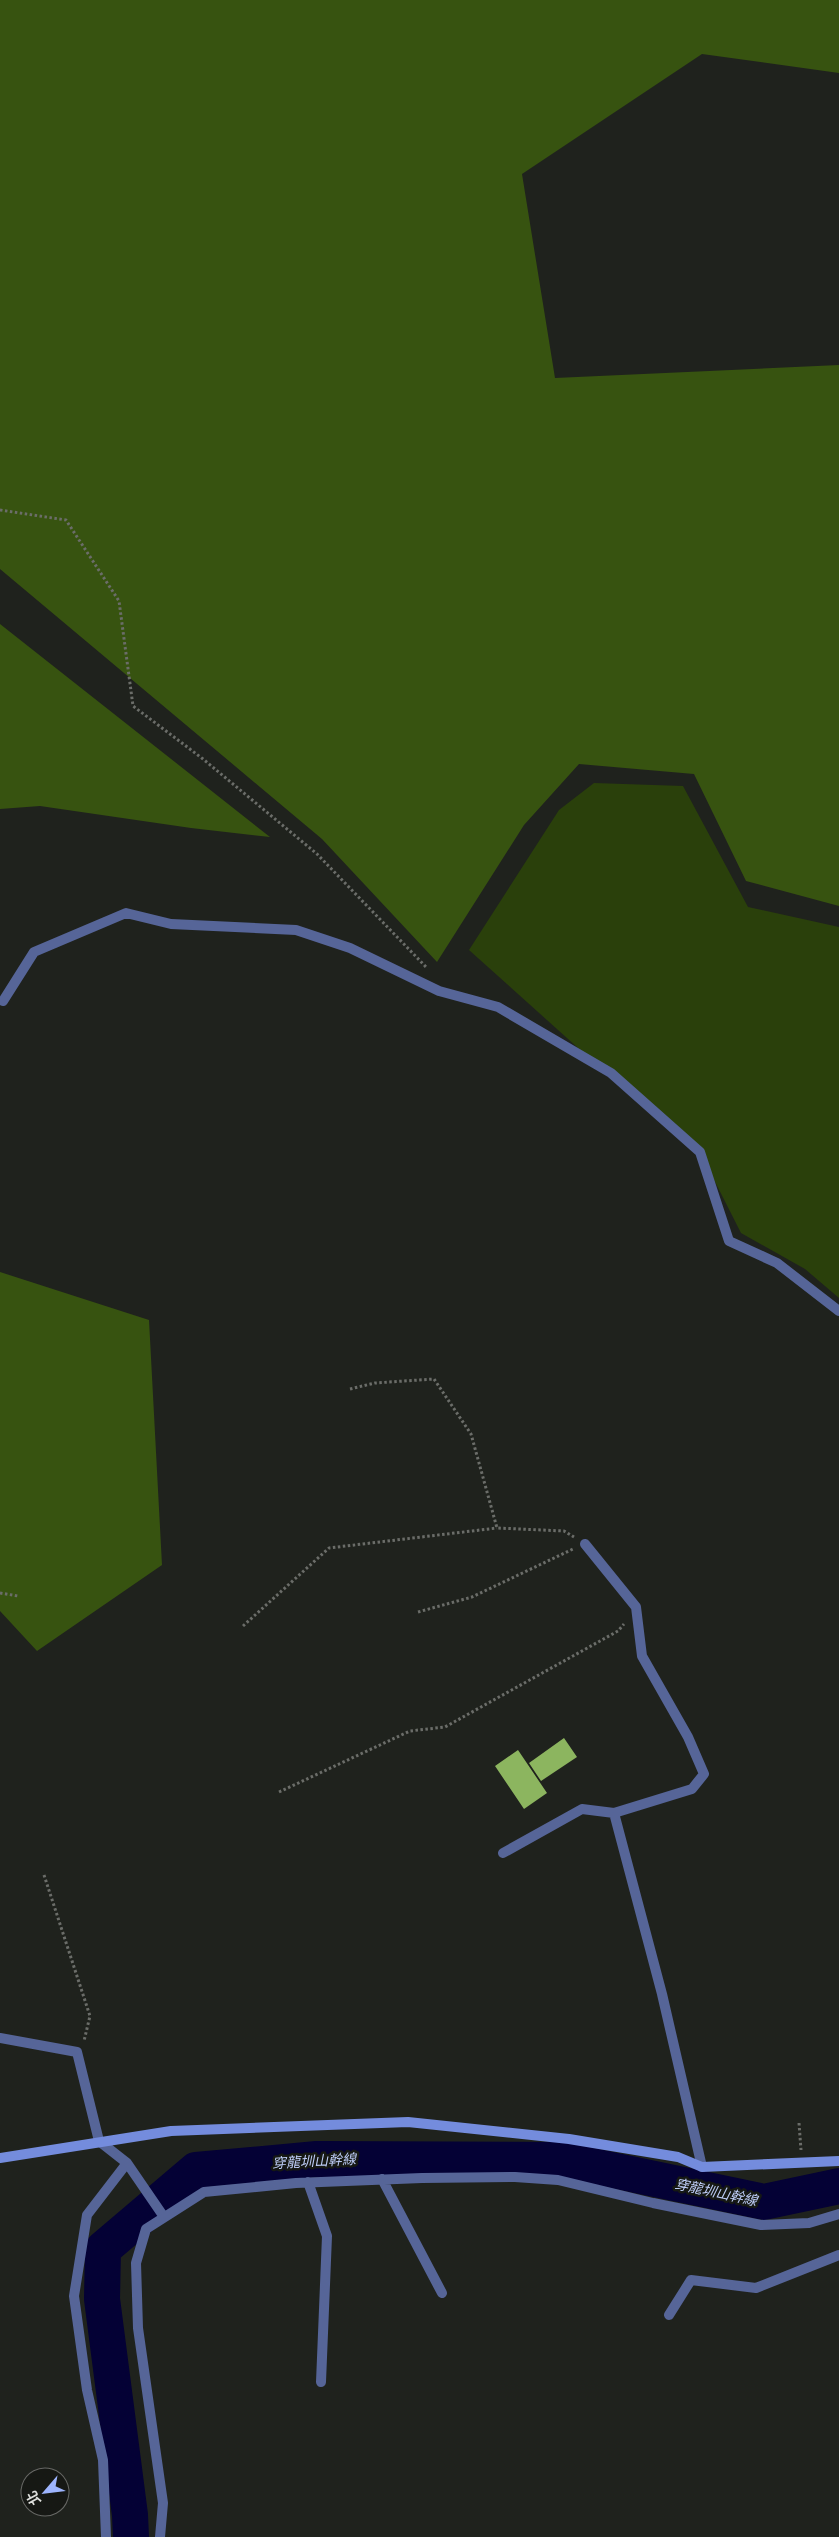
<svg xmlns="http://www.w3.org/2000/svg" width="839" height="2537" font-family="'PT Sans','Noto Sans TC',sans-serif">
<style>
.green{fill:#2a400b}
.forest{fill:#375310}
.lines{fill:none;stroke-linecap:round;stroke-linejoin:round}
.river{stroke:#040135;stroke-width:36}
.building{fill:#8cb55f}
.path{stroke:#6b6d69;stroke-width:3;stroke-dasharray:2.5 2.5;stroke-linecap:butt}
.lane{stroke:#566598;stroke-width:10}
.secondary{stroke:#748cdd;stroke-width:10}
.labels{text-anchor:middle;stroke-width:5;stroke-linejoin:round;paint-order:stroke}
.water-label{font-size:14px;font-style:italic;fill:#becdf7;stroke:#161814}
</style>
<rect width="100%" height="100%" fill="#1f221d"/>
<path class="green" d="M 594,783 L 683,786 L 748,907 L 839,927 L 839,1298 L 805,1269 L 741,1233 L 705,1162 L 469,950 L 559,810 Z"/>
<path class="forest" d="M 0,0 L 839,0 L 839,73 L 702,54 L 522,174 L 555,378 L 839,365 L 839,906 L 746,881 L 694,774 L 579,764 L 524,825 L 437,962 L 322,839 L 0,569 Z
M 0,624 L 270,837 L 191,828 L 40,806 L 0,809 Z
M 0,1272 L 149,1320 L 162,1565 L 37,1651 L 0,1611 Z"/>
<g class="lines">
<path class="river" d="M 131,2537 L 130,2515 L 102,2299 L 103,2249 L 196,2170 L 317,2159 L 564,2160 L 764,2202 L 839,2186"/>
</g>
<path class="building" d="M 564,1738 L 577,1757 L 541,1781 L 529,1763 Z
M 518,1750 L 547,1793 L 524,1809 L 495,1766 Z"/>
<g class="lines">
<path class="path" d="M 0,510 L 66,520 L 119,601 L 133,706 L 203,759 L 317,854 L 427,968
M 350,1389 L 375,1383 L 434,1379 L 471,1434 L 497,1528 L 564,1531 L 574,1537
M 0,1593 L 18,1596
M 418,1612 L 472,1597 L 573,1549
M 243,1626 L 329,1548 L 497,1528
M 279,1792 L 410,1731 L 445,1727 L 618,1631 L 624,1624
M 44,1875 L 90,2016 L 84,2041
M 799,2123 L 801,2150"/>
<path class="lane" d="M 3,1001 L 34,952 L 126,913 L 171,924 L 296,930 L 350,948 L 439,991 L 498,1007 L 611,1073 L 700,1152 L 729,1241 L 777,1263 L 839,1311
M 585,1544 L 636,1607 L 642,1656 L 688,1737 L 704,1774 L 692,1789 L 614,1813 L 662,1994 L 702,2167
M 503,1853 L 582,1809 L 614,1813
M 0,2038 L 77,2052 L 99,2141 L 127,2163 L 164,2217
M 382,2179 L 442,2293
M 308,2182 L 327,2236 L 321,2382
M 669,2315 L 691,2280 L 756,2288 L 839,2255
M 106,2537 L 103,2460 L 87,2390 L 74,2296 L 87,2215 L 127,2163
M 160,2537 L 163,2503 L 138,2328 L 136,2263 L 146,2229 L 204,2192 L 296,2183 L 422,2178 L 515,2177 L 558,2180 L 653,2203 L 761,2225 L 809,2223 L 839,2214"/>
<path class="secondary" d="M 0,2158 L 171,2131 L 408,2122 L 569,2139 L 678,2157 L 702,2167 L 839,2161"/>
</g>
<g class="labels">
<g class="water-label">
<text transform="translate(314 2161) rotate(-3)" y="5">穿龍圳山幹線</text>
<text transform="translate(716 2192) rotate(12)" y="5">穿龍圳山幹線</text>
</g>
</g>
<g transform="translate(45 2492) rotate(242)"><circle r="24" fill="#161814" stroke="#666764"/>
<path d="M0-4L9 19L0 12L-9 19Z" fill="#9db4fd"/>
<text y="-8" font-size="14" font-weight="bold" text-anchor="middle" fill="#dddedb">北</text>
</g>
</svg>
